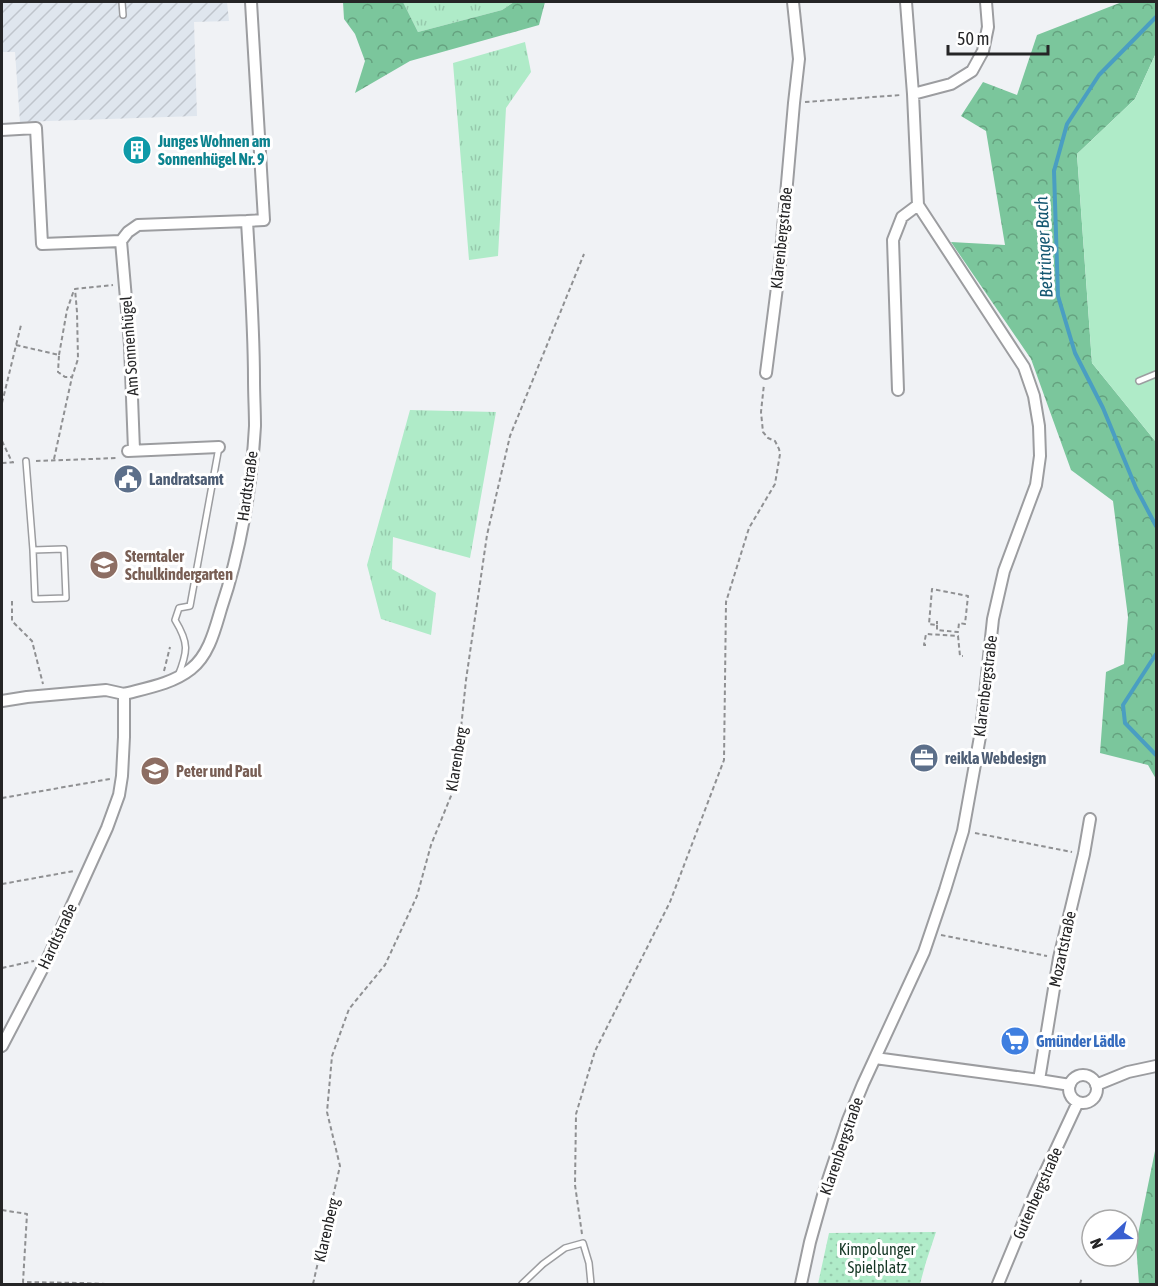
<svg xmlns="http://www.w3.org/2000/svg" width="1158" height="1286" font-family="'Asap Condensed',sans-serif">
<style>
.industrial{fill:url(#industrial-furrows)}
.grass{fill:url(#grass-tufts)}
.forest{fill:url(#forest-crowns)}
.park{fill:url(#park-dots)}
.garden{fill:#afebc8}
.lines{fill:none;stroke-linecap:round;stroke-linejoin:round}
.stream{stroke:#4a9ec2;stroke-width:4}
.lane-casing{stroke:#9c9da0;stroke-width:8}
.street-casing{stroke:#9c9da0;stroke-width:14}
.path{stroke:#8f9092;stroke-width:2;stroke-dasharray:4.5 3;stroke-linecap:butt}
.lane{stroke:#fff;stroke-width:5}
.street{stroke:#fff;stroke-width:10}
.labels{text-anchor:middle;stroke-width:6;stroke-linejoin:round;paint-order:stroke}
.culture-label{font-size:16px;font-weight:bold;fill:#0d838f;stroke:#fff;text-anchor:start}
.street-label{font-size:16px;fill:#252526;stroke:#fff}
.service-label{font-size:16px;font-weight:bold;fill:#4e5e75;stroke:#fff;text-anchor:start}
.education-label{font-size:16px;font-weight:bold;fill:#785e54;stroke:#fff;text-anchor:start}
.shop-label{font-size:16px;font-weight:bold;fill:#366cbe;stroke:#fff;text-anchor:start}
.park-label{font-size:16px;fill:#153725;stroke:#fff}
.water-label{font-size:18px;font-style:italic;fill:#145771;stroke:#fff}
</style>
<defs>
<pattern id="industrial-furrows" width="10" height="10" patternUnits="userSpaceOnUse" patternTransform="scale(1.5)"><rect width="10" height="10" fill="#dfe6ee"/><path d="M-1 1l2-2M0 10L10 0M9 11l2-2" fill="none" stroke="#bfc5cc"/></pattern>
<pattern id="grass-tufts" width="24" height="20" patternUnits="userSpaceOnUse" patternTransform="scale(1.5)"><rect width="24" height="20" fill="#afebc8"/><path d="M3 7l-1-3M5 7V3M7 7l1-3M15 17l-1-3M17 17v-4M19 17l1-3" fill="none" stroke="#96c9ac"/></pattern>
<pattern id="forest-crowns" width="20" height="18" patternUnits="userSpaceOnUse" patternTransform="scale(1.5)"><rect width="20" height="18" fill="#7bc69c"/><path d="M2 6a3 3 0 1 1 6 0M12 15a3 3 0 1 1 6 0" fill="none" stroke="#65a17f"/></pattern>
<pattern id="park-dots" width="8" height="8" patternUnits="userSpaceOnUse" patternTransform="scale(1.5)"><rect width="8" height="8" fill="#afebc8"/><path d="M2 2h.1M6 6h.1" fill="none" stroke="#96c9ac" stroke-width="1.8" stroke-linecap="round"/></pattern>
</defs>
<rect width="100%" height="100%" fill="#f0f2f5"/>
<path class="industrial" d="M 2,2 L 227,2 L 229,21 L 194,22 L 197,116 L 20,122 L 15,52 L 2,52 Z"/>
<path class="grass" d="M 403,2 L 514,2 L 502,10 L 418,32 Z
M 525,42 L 531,72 L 506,108 L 498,256 L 469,260 L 453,63 Z
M 410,410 L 496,412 L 470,558 L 393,537 L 392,569 L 436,593 L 431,635 L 381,619 L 367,565 Z"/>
<path class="forest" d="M 343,2 L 403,2 L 418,32 L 502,10 L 514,2 L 545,2 L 539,25 L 410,61 L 355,93 L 365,61 L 355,34 L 344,19 Z
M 1122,2 L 1156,2 L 1156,53 L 1135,99 L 1077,154 L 1092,363 L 1156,442 L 1156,779 L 1148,765 L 1100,753 L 1106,672 L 1124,664 L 1128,617 L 1113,501 L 1071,470 L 1031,359 L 951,242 L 1005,245 L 986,131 L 961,116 L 983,82 L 1017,95 L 1037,35 Z
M 1156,1146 L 1156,1284 L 1139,1284 L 1136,1244 Z"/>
<path class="park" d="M 936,1232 L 926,1262 L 920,1284 L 818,1284 L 829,1233 Z"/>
<path class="garden" d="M 1156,53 L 1156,442 L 1092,363 L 1077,154 L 1135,99 Z"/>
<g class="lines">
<path class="stream" d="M 1156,17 L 1099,75 L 1067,124 L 1054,171 L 1058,296 L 1075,353 L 1103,408 L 1136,488 L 1156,526
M 1156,654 L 1123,705 L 1125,723 L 1156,755"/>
<g class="lane-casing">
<path id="lane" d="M 122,2 L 123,15
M 1139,381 L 1156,374
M 26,461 L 33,550 L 35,599 L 66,598 L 64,549 L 33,550
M 178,676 C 188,651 189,643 175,620 L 179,608 L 190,606 L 219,447
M 522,1284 L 543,1264 L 565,1248 L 583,1243 L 589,1263 L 591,1284"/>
</g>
<g class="street-casing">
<path id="street" d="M 913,94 L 951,84 L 972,71 L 983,51 L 988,27 L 986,2
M 2,130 L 36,128 L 42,244 L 121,241 L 128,232 L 138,225 L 247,221
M 121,241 L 130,345 L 134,450
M 766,373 L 780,264 L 794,103 L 799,59 L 793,2
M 898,390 L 893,240 L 902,217 L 918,205
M 128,451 L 219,447
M 2,701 L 27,697 L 106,690 L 124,694
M 2,1046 L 48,958 L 107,828 L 119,795 L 122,776 L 124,737 L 124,694 C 147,688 172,684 191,669 C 209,655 215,629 221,609 C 240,553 252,485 255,426 C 255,411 254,395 254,380 C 254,327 250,274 247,221 L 264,220 L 251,2
M 875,1058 L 1039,1080 L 1070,1085
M1069 1089a14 14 0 1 1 28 0a14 14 0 1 1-28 0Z
M 1039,1080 L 1059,958 L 1084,854 L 1090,819
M 1096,1085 L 1128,1072 L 1156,1066
M 801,1284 L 810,1242 L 824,1192 L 848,1120 L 863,1084 L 924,952 L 945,890 L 963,831 L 981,731 L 993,619 L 1004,571 L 1036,485 L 1040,456 L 1039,426 L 1034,396 L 1024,367 L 918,205 L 913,94 L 906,2
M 998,1284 L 1036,1192 L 1078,1102"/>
</g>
<path class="path" d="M 805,102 L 901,95
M 16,345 L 59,355 L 58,372 L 65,377 L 72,377 L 78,359 L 77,312 L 75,289 L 113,285
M 59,355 L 67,310 L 74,290
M 2,403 L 21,325
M 2,441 L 12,462
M 54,459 L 72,377
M 36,461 L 118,458
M 2,463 L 16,462
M 12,601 L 12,621 L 32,641 L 43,684
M 937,625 L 937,630 L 958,632 L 959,623 L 965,624 L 968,596 L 932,589 L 929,624 L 937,625 L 937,621
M 926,645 L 924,645 L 926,634 L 958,636 L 960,656 L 963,656
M 164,671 L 170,647
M 2,798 L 110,779
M 975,833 L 1072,852
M 2,884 L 74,871
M 941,935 L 1047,956
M 2,968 L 34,961
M 2,1210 L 27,1214 L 23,1282 L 83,1283 L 105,1284
M 582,1234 L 575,1185 L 576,1114 L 595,1051 L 670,902 L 724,760 L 726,602 L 749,528 L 775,484 L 780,454 L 779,449 L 775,441 L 768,438 L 763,432 L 761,412 L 764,384
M 313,1284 L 340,1166 L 327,1112 L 332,1056 L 349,1009 L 385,965 L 417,896 L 431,845 L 455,786 L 466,680 L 487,535 L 510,436 L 584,254
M 1080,1284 L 1082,1277"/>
<use href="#lane" class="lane"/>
<use href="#street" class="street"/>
</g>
<defs>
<g id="building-disc" transform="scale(1.5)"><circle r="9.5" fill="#0f9aa8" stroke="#fff"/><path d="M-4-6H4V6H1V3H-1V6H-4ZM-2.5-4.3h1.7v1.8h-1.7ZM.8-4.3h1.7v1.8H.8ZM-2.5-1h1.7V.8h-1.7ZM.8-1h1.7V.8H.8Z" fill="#fff"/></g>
<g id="civic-disc" transform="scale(1.5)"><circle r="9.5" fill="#5c6f8a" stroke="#fff"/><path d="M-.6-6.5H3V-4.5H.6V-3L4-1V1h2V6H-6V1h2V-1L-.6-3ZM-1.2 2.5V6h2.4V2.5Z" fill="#fff"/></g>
<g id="school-disc" transform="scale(1.5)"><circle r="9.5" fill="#8d6e63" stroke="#fff"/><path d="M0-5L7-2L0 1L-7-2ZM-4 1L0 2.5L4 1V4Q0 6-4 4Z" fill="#fff"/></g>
<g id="office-disc" transform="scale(1.5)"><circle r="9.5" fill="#5c6f8a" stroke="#fff"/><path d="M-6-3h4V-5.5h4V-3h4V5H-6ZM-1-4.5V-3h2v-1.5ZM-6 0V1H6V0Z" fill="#fff"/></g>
<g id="supermarket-disc" transform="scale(1.5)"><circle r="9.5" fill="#3f7fe0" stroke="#fff"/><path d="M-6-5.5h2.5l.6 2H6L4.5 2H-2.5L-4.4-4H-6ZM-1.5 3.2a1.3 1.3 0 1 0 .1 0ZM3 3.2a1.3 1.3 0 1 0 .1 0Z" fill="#fff"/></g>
</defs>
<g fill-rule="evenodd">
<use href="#building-disc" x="137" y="150"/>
<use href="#civic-disc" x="128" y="479"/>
<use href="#school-disc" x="104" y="565"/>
<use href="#office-disc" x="924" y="758"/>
<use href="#school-disc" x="155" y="771"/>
<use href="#supermarket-disc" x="1015" y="1041"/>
</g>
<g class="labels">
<g class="culture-label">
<text x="158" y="147">Junges Wohnen am<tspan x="158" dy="18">Sonnenhügel Nr. 9</tspan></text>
</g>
<g class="street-label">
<text transform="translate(781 238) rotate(-84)" y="6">Klarenbergstraße</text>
<text transform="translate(129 346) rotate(-94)" y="6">Am Sonnenhügel</text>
<text transform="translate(247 486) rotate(-82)" y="6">Hardtstraße</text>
<text transform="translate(985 686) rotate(-83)" y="6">Klarenbergstraße</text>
<text transform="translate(456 759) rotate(-81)" y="6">Klarenberg</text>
<text transform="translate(57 936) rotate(-65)" y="6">Hardtstraße</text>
<text transform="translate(1062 949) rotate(-78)" y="6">Mozartstraße</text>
<text transform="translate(841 1146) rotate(-71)" y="6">Klarenbergstraße</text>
<text transform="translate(1037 1193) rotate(-66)" y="6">Gutenbergstraße</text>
<text transform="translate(326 1230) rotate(-77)" y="6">Klarenberg</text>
</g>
<g class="service-label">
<text x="149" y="485">Landratsamt</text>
<text x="945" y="764">reikla Webdesign</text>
</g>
<g class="education-label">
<text x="125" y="562">Sterntaler<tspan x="125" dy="18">Schulkindergarten</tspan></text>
<text x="176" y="777">Peter und Paul</text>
</g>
<g class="shop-label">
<text x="1036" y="1047">Gmünder Lädle</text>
</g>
<g class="park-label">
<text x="877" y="1255">Kimpolunger<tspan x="877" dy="18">Spielplatz</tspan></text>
</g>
<g class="water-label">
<text transform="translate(1044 247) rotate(-93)" y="6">Bettringer Bach</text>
</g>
</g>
<rect width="1158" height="1286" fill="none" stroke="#252526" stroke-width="6"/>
<g transform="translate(1110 1238) rotate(248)"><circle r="28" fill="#ffffff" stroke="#a8a8a8" stroke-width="1.5"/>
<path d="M0-4.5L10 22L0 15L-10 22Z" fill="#395fd0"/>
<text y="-9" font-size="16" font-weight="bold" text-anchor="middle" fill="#252526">N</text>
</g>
<path d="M948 45v9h100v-9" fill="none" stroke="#252526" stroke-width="3"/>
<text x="957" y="45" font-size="18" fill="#252526" stroke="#ffffff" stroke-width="4.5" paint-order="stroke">50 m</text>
</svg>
